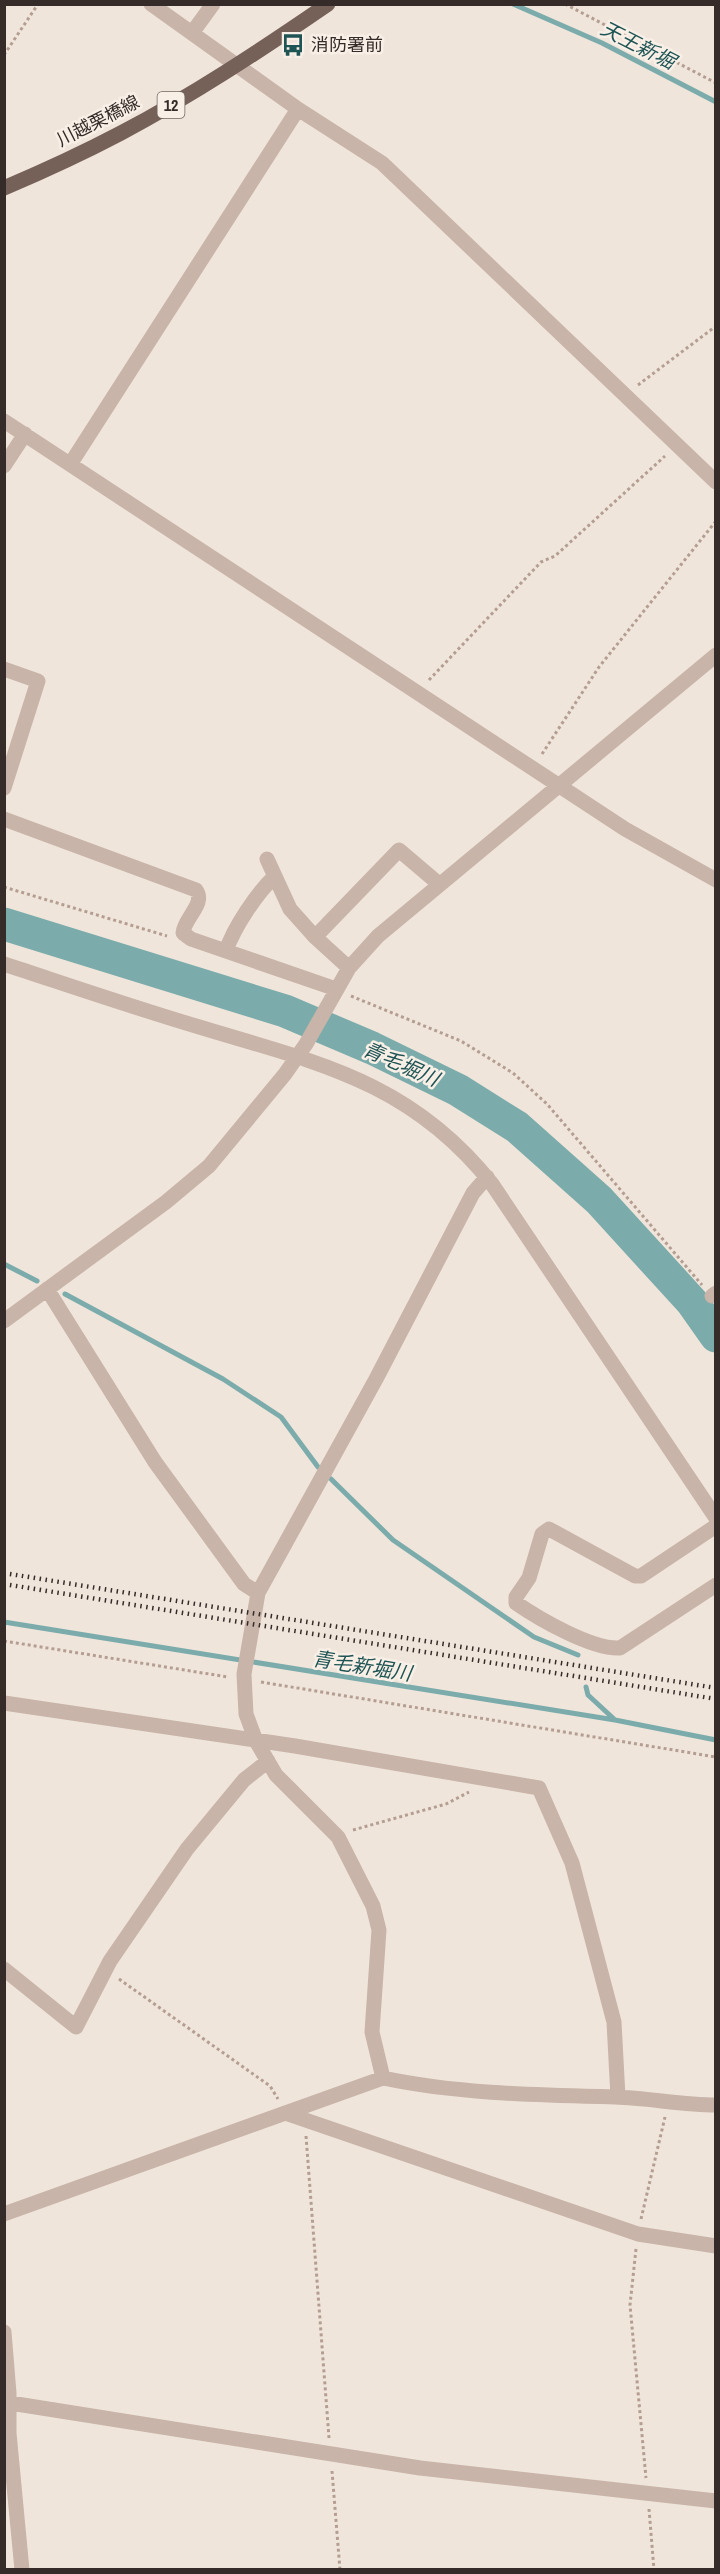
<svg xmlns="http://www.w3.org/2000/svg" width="720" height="2574" font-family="'Archivo Narrow','Noto Sans JP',sans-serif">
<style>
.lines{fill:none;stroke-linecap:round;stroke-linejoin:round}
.stream{stroke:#7bacab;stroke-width:5}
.river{stroke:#7bacab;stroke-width:33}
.path{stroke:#b49e92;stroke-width:3;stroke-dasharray:3 3;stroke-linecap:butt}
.minor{stroke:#c8b4a8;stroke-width:15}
.major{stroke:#766159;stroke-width:15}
.rail{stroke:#352b28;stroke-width:4.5;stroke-dasharray:1.5 4.5;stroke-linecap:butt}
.labels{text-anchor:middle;stroke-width:5;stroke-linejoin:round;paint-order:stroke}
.shield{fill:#f8efe7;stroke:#706661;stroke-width:1.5}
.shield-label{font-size:16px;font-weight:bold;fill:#352b28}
.poi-label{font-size:18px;fill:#352b28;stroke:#f8efe7;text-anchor:start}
.street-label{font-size:18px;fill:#352b28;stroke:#f8efe7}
.water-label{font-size:20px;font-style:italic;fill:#1f5454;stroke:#f8efe7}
</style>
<rect width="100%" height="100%" fill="#f0e5db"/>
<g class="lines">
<path class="stream" d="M 513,4 L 602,43 L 716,102
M 4,1264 L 37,1281
M 65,1294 L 223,1379 L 281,1417 L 318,1467
M 331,1479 L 393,1540 L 534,1637 L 578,1655
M 4,1622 L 615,1720 L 716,1740
M 586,1687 L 588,1695 L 614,1719"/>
<path class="river" d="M 4,924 L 285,1011 L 372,1048 L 458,1090 L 517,1127 L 599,1200 L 692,1302 L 716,1336"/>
<path class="path" d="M 565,4 L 716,83
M 4,55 L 38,4
M 638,385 L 716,326
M 429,680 L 541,562 L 555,556 L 665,456
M 542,754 L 599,667 L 716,521
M 4,887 L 167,936
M 351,996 L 461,1041 L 513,1073 L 547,1104 L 702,1285
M 4,1641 L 228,1677
M 261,1682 L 716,1757
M 353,1830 L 446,1804 L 469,1792
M 119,1979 L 270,2086 L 278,2099
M 306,2136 L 329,2438
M 641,2219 L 665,2117
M 636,2249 L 630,2305 L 646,2478
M 332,2471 L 340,2570
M 649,2509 L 654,2570"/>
<path class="minor" d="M 151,4 L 298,109 L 382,163 L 716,482
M 192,33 L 213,4
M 4,421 L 625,829 L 716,880
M 71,463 L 298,109
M 4,466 L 25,434
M 4,669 L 38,681 L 4,788
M 4,819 L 196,890 C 206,904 184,918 183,933 L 191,939 L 336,989
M 267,859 L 290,909 L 315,937 L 349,968
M 315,937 L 399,850 L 439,884
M 226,951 C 234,927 257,893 275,876
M 4,964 C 68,985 132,1007 196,1026 C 314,1062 410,1080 492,1184 L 716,1518
M 47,1289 L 155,1462 L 244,1584 L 258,1593
M 712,1296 L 716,1293
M 4,1321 L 166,1202 L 209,1166 L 285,1074 L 306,1044 L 349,968 L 378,936 L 716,655
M 716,1526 L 641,1576 L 635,1576 L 549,1529 L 542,1534 L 529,1578 L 516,1597 L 516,1603 C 539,1619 593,1650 620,1648 L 716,1585
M 4,1703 L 295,1746 L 539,1788 L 572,1863 L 614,2022 L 618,2097
M 4,1969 L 76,2027 L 110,1961 L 187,1849 L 244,1780 L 268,1761
M 383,2078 L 372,2032 L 379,1930 L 373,1906 L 338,1837 L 276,1775 L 256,1741 L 246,1714 L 244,1674 L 258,1593 L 376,1379 L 473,1193 L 487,1177
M 285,2113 L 638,2234 L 716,2246
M 4,2214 L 383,2078 C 459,2094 538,2095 615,2097 C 649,2098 682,2105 716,2105
M 4,2332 L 9,2393 L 9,2433 L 22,2570
M 4,2402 L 420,2468 L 716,2501"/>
<path class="major" d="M 4,188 C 44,171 83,153 121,133 C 193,95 261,50 328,4"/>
<path class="rail" d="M 4,1573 L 716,1688
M 4,1584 L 716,1699"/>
</g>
<defs>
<g id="bus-bare" transform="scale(1.8)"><path d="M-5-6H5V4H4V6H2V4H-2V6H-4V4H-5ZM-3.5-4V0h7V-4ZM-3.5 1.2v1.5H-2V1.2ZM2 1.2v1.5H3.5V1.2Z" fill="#1f5454" stroke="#f8efe7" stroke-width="2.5" paint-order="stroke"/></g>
</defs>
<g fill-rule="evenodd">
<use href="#bus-bare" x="293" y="45"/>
</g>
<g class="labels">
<rect class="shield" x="157.5" y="92" width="27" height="26" rx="4.5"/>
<g class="shield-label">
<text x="171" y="111">12</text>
</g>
<g class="poi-label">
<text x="311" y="51">消防署前</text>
</g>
<g class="street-label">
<text transform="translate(98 121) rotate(-27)" y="6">川越栗橋線</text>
</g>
<g class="water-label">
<text transform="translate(638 45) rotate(27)" y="7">天王新堀</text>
<text transform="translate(401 1064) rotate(24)" y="7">青毛堀川</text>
<text transform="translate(362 1666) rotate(9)" y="7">青毛新堀川</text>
</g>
</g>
<rect width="720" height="2574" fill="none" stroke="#352b28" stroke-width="12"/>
</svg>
